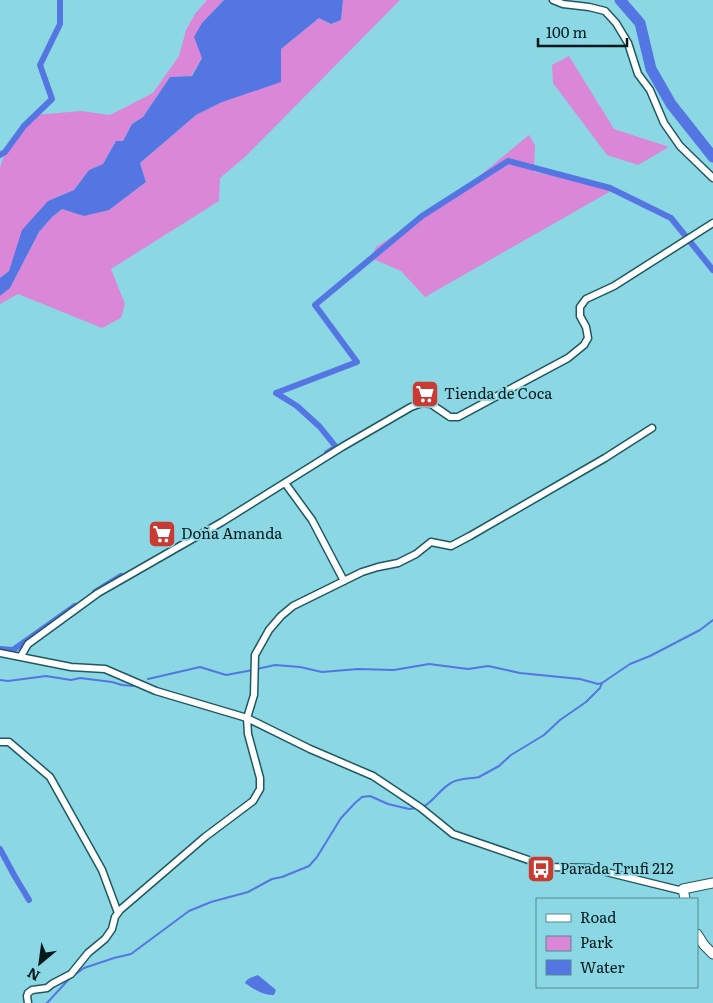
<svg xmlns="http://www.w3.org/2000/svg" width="713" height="1003" font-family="Literata,serif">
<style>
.green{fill:#da87d8}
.water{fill:#5476e3}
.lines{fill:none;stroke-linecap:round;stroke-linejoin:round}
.stream{stroke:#5476e3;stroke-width:2}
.canal{stroke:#5476e3;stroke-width:6}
.river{stroke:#5476e3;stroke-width:11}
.minor-casing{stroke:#1e5962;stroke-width:9}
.secondary-casing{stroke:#1e5962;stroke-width:11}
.minor{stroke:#fff;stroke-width:6}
.secondary{stroke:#fff;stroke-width:9}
.labels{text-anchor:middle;stroke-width:4;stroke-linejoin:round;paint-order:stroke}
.poi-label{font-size:15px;fill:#02191c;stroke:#8bd7e3;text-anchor:start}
</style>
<rect width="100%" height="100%" fill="#8bd7e3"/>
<path class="green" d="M 207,0 L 224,0 L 202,23 L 202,58 L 191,76 L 170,77 L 143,117 L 132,124 L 123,141 L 116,141 L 103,164 L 89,170 L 74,190 L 48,201 L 15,255 L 9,271 L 0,278 L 0,168 L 5,152 L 24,126 L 35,115 L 81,111 L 110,115 L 153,93 L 179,56 L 186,30 L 195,14 Z
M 343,0 L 400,0 L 245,157 L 220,178 L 219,201 L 111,269 L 125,304 L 121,318 L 102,328 L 18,294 L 0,304 L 0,296 L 10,288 L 39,232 L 52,217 L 62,209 L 84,215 L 109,210 L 146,182 L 140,163 L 196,115 L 222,102 L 281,49 L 319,18 L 331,24 L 341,20 Z
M 569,56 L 614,129 L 669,147 L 638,165 L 607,155 L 553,83 L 552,65 Z
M 529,135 L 535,145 L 534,172 L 563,177 L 611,191 L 425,297 L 401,271 L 371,258 L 376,247 L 454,197 Z"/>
<path class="water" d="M 224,0 L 343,0 L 341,20 L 331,24 L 319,18 L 281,49 L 281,82 L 222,102 L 196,115 L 140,163 L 146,182 L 109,210 L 84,216 L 62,209 L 52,217 L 39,232 L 10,288 L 0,296 L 0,278 L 9,271 L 22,230 L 48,201 L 74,190 L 89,170 L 103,164 L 116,141 L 123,141 L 132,124 L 143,117 L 170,77 L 192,76 L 202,58 L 194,37 L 202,23 Z
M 258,975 L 276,990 L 274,995 C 264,996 253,989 245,983 C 247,978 253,977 258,975 Z"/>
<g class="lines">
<path class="stream" d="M 257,669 L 275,665 L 300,667 L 322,672 L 358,669 L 394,670 L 429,664 L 468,669 L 488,666 L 520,673 L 580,679 L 598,684 L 602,683 L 630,664 L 650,656 L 700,630 L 713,620
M 148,679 L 200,667 L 226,675 L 253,670
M 0,680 L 8,681 L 46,676 L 71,680 L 80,678 L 112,682 L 122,685 L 133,686
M 423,807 C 434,801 440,789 451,783 C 459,778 470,779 479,777 L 499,766 L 511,755 L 544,735 L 560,720 L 586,702 L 600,688 L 602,683
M 47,1003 L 70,978 L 84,968 L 114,958 L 131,954 L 189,911 L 211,902 L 248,892 L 272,879 L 282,877 L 309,866 L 317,857 L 341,818 L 355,803 L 362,797 L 370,796 L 388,804 L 409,809 L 418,808"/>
<path class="canal" d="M 0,155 L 5,152 L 24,126 L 52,99 L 40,65 L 60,24 L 60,0
M 327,453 L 336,447 L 320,427 L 297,406 L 276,393 L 357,362 L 315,305 L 422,216 L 508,161 L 610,188 L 671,218 L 713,270
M 95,592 L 121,576
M 0,649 L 13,650 L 75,606
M 0,849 L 14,875 L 29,900"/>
<path class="river" d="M 620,0 L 640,23 L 651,69 L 671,104 L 713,157"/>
<g class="minor-casing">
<path id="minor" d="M 553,0 L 563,4 L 589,7 L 605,11 L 616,23 L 628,43 L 638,74 L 650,90 L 664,123 L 680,146 L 713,178
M 285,483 L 312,520 L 344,581
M 0,653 L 71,667 L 105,669 L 156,691 L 247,718 L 310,749 L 373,776 L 421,808 L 453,834 L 549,867 L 590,868 L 679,890 L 683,889
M 21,656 L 28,644 L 98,593 L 222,522 L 342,447 L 411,407 L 422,403 L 431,404 L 450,417 L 458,417 L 568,358 L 584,345 L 588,338 L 586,327 L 580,316 L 580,307 L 586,299 L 614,286 L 713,223
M 0,742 L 9,742 L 50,777 L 102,870 L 118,913
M 28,1003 L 27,996 L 28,993 L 32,990 L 47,988 L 52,984 L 71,974 L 88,953 L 105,939 L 112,929 L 115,917 L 120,910 L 205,837 L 253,801 L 260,789 L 260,778 L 248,734 L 247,718 L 254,695 L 255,655 L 269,630 L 281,616 L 293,606 L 362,572 L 378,567 L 398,563 L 416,554 L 431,542 L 451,546 L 470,536 L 605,458 L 652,428"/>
</g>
<g class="secondary-casing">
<path id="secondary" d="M 685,899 L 683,889 L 713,883
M 697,934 L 704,945 L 713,954"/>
</g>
<use href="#minor" class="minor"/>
<use href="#secondary" class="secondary"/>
</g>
<defs>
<g id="supermarket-square" transform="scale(1.4375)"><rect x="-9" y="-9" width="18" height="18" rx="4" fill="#c93b32" stroke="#8bd7e3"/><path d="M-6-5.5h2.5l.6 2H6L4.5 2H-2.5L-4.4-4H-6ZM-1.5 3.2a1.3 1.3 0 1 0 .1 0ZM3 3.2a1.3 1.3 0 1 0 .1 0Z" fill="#fff"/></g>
<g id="bus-square" transform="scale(1.4375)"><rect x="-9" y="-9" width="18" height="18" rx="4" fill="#c93b32" stroke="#8bd7e3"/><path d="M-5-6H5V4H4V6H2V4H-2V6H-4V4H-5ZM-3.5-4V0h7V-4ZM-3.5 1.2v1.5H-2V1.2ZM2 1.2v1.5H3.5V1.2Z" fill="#fff"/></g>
</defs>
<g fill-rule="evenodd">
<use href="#supermarket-square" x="425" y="394"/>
<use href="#supermarket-square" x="162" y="534"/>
<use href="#bus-square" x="541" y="869"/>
</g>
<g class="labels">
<g class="poi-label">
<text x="444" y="399">Tienda de Coca</text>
<text x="181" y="539">Doña Amanda</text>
<text x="560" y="874">Parada Trufi 212</text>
</g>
</g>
<rect x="536" y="898" width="162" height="90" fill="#8bd7e3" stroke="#548b93"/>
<rect x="546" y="914" width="25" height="8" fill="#ffffff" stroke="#548b93"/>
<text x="580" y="923" font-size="15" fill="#02191c">Road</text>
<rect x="546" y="936" width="25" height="15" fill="#da87d8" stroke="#548b93"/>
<text x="580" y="948" font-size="15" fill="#02191c">Park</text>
<rect x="546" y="960" width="25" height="15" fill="#5476e3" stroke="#548b93"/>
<text x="580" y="973" font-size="15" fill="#02191c">Water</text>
<g transform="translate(40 963) rotate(209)" stroke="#8bd7e3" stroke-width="4" paint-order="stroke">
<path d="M0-4L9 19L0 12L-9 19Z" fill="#02191c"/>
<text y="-8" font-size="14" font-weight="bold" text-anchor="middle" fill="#02191c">N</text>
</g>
<path d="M538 38v8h89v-8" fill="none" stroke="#02191c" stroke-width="2.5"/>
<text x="546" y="38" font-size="15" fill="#02191c" stroke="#8bd7e3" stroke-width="4" paint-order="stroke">100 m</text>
</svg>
